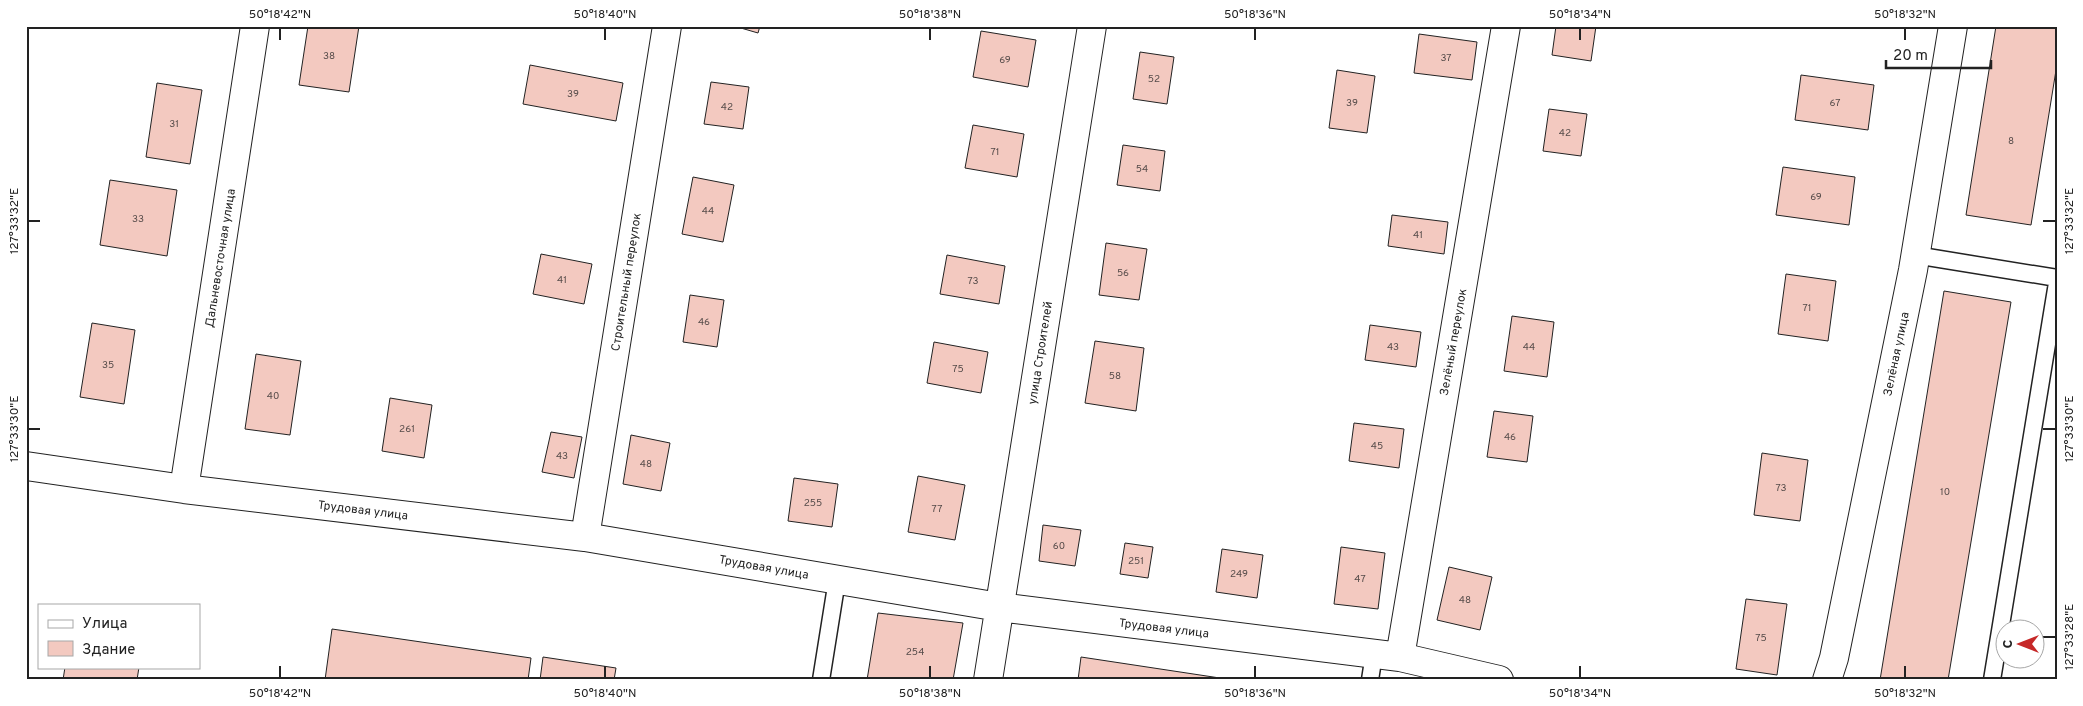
<svg xmlns="http://www.w3.org/2000/svg" width="2083" height="706" font-family="Overpass,sans-serif">
<style>
.building{fill:#f3c9c0;stroke:#222}
.lines{fill:none;stroke-linecap:round;stroke-linejoin:round}
.lane-casing{stroke:#222;stroke-width:19}
.street-casing{stroke:#222;stroke-width:30}
.lane{stroke:#fff;stroke-width:16}
.street{stroke:#fff;stroke-width:28}
.ticks{fill:none;stroke:#222;stroke-width:2}
.labels{text-anchor:middle;stroke-width:4;stroke-linejoin:round;paint-order:stroke}
.number-label{font-size:10px;fill:#564c4a}
.street-label{font-size:12px;fill:#222;stroke:#fff}
.neatline{fill:none;stroke:#222;stroke-width:2}
.ticks-label{font-size:12px;text-anchor:middle;fill:#222}
</style>
<rect width="100%" height="100%" fill="#fff"/>
<path class="building" d="M 308,26 L 359,26 L 349,92 L 299,85 Z
M 734,26 L 760,26 L 758,33 Z
M 1556,26 L 1596,26 L 1591,61 L 1552,55 Z
M 1996,26 L 2057,26 L 2057,64 L 2031,225 L 1966,215 Z
M 981,31 L 1036,40 L 1028,87 L 973,77 Z
M 1419,34 L 1477,42 L 1472,80 L 1414,73 Z
M 1140,52 L 1174,57 L 1167,104 L 1133,99 Z
M 530,65 L 623,83 L 616,121 L 523,104 Z
M 1337,70 L 1375,76 L 1367,133 L 1329,128 Z
M 1801,75 L 1874,85 L 1868,130 L 1795,120 Z
M 711,82 L 749,87 L 743,129 L 704,124 Z
M 157,83 L 202,90 L 190,164 L 146,157 Z
M 1549,109 L 1587,114 L 1581,156 L 1543,151 Z
M 973,125 L 1024,134 L 1017,177 L 965,168 Z
M 1123,145 L 1165,151 L 1160,191 L 1117,185 Z
M 1783,167 L 1855,177 L 1849,225 L 1776,215 Z
M 693,177 L 734,185 L 723,242 L 682,234 Z
M 110,180 L 177,190 L 167,256 L 100,245 Z
M 1392,215 L 1448,222 L 1444,254 L 1388,246 Z
M 1106,243 L 1147,249 L 1139,300 L 1099,295 Z
M 541,254 L 592,264 L 584,304 L 533,294 Z
M 947,255 L 1005,266 L 999,304 L 940,294 Z
M 1786,274 L 1836,281 L 1828,341 L 1778,334 Z
M 1944,291 L 2011,302 L 1948,680 L 1880,680 Z
M 690,295 L 724,300 L 717,347 L 683,342 Z
M 1512,316 L 1554,322 L 1547,377 L 1504,371 Z
M 92,323 L 135,330 L 124,404 L 80,397 Z
M 1370,325 L 1421,332 L 1416,367 L 1365,360 Z
M 1095,341 L 1144,348 L 1136,411 L 1085,403 Z
M 934,342 L 988,352 L 981,393 L 927,383 Z
M 256,354 L 301,361 L 290,435 L 245,429 Z
M 390,398 L 432,405 L 424,458 L 382,451 Z
M 1494,411 L 1533,416 L 1527,462 L 1487,457 Z
M 1354,423 L 1404,429 L 1399,468 L 1349,461 Z
M 551,432 L 582,437 L 574,478 L 542,472 Z
M 631,435 L 670,443 L 661,491 L 623,484 Z
M 1762,453 L 1808,460 L 1800,521 L 1754,515 Z
M 918,476 L 965,485 L 955,540 L 908,532 Z
M 794,478 L 838,484 L 832,527 L 788,521 Z
M 1043,525 L 1081,530 L 1075,566 L 1039,561 Z
M 1125,543 L 1153,547 L 1148,578 L 1120,574 Z
M 1341,547 L 1385,553 L 1378,609 L 1334,604 Z
M 1222,549 L 1263,555 L 1257,598 L 1216,592 Z
M 1449,567 L 1492,577 L 1480,630 L 1437,620 Z
M 1746,599 L 1787,604 L 1777,675 L 1736,669 Z
M 878,613 L 963,623 L 953,680 L 867,680 Z
M 332,629 L 531,658 L 528,680 L 325,680 Z
M 543,657 L 616,668 L 614,680 L 540,680 Z
M 1081,657 L 1233,680 L 1078,680 Z
M 65,667 L 139,667 L 137,680 L 63,680 Z"/>
<g class="lines">
<g class="lane-casing">
<path id="lane" d="M 1915,255 L 2057,278
M 821,680 L 837,580
M 1370,680 L 1374,654
M 1992,680 L 2057,283"/>
</g>
<g class="street-casing">
<path id="street" d="M 26,466 L 184,489 L 585,537 L 999,607 L 1400,657 L 1499,680
M 184,489 L 255,26
M 585,537 L 667,26
M 1400,657 L 1506,26
M 988,680 L 1092,26
M 1827,680 L 1834,658 L 1913,270 L 1953,26"/>
</g>
<use href="#lane" class="lane"/>
<use href="#street" class="street"/>
</g>
<path class="ticks" d="M 280,28 L 280,40M 605,28 L 605,40M 930,28 L 930,40M 1255,28 L 1255,40M 1580,28 L 1580,40M 1905,28 L 1905,40M 28,221 L 40,221M 2043,221 L 2056,221M 28,429 L 40,429M 2043,429 L 2056,429M 2043,637 L 2056,637M 280,666 L 280,678M 605,666 L 605,678M 930,666 L 930,678M 1255,666 L 1255,678M 1580,666 L 1580,678M 1905,666 L 1905,678"/>
<g class="labels">
<g class="number-label">
<text x="329" y="59">38</text>
<text x="1446" y="61">37</text>
<text x="1005" y="63">69</text>
<text x="1154" y="82">52</text>
<text x="573" y="97">39</text>
<text x="1352" y="106">39</text>
<text x="1835" y="106">67</text>
<text x="727" y="110">42</text>
<text x="174" y="127">31</text>
<text x="1565" y="136">42</text>
<text x="2011" y="144">8</text>
<text x="995" y="155">71</text>
<text x="1142" y="172">54</text>
<text x="1816" y="200">69</text>
<text x="708" y="214">44</text>
<text x="138" y="222">33</text>
<text x="1418" y="238">41</text>
<text x="1123" y="276">56</text>
<text x="562" y="283">41</text>
<text x="973" y="284">73</text>
<text x="1807" y="311">71</text>
<text x="704" y="325">46</text>
<text x="1393" y="350">43</text>
<text x="1529" y="350">44</text>
<text x="108" y="368">35</text>
<text x="958" y="372">75</text>
<text x="1115" y="379">58</text>
<text x="273" y="399">40</text>
<text x="407" y="432">261</text>
<text x="1510" y="440">46</text>
<text x="1377" y="449">45</text>
<text x="562" y="459">43</text>
<text x="646" y="467">48</text>
<text x="1781" y="491">73</text>
<text x="1945" y="495">10</text>
<text x="813" y="506">255</text>
<text x="937" y="512">77</text>
<text x="1059" y="549">60</text>
<text x="1136" y="564">251</text>
<text x="1239" y="577">249</text>
<text x="1360" y="582">47</text>
<text x="1465" y="603">48</text>
<text x="1761" y="641">75</text>
<text x="915" y="655">254</text>
</g>
<g class="street-label">
<text transform="translate(220 258) rotate(-81)" y="4">Дальневосточная улица</text>
<text transform="translate(626 282) rotate(-81)" y="4">Строительный переулок</text>
<text transform="translate(1453 342) rotate(-80)" y="4">Зелёный переулок</text>
<text transform="translate(1040 353) rotate(-81)" y="4">улица Строителей</text>
<text transform="translate(1896 354) rotate(-78)" y="4">Зелёная улица</text>
<text transform="translate(363 510) rotate(7)" y="4">Трудовая улица</text>
<text transform="translate(764 567) rotate(10)" y="4">Трудовая улица</text>
<text transform="translate(1164 628) rotate(7)" y="4">Трудовая улица</text>
</g>
</g>
<rect width="2083" height="706" fill="none" stroke="#ffffff" stroke-width="55"/>
<rect x="38" y="604" width="162" height="65" fill="#ffffff" stroke="#a7a7a7"/>
<rect x="48" y="620" width="25" height="8" fill="#ffffff" stroke="#a7a7a7"/>
<text x="82" y="628" font-size="15" fill="#222222">Улица</text>
<rect x="48" y="641" width="25" height="15" fill="#f3c9c0" stroke="#a7a7a7"/>
<text x="82" y="654" font-size="15" fill="#222222">Здание</text>
<g transform="translate(2020 644) rotate(270)"><circle r="24" fill="#ffffff" stroke="#a7a7a7"/>
<path d="M0-4L9 19L0 12L-9 19Z" fill="#c62828"/>
<text y="-8" font-size="14" font-weight="bold" text-anchor="middle" fill="#222222">С</text>
</g>
<path d="M1886 60v8h105v-8" fill="none" stroke="#222222" stroke-width="2.5"/>
<text x="1893" y="60" font-size="15" fill="#222222" stroke="#ffffff" stroke-width="4" paint-order="stroke">20 m</text>
<rect x="28" y="28" width="2028" height="650" class="neatline"/>
<g class="ticks-label">
<text x="280" y="18">50°18'42"N</text>
<text x="605" y="18">50°18'40"N</text>
<text x="930" y="18">50°18'38"N</text>
<text x="1255" y="18">50°18'36"N</text>
<text x="1580" y="18">50°18'34"N</text>
<text x="1905" y="18">50°18'32"N</text>
<text transform="translate(2069 221) rotate(-90)" y="4">127°33'32"E</text>
<text transform="translate(14 221) rotate(-90)" y="4">127°33'32"E</text>
<text transform="translate(2069 429) rotate(-90)" y="4">127°33'30"E</text>
<text transform="translate(14 429) rotate(-90)" y="4">127°33'30"E</text>
<text transform="translate(2069 637) rotate(-90)" y="4">127°33'28"E</text>
<text x="280" y="697">50°18'42"N</text>
<text x="605" y="697">50°18'40"N</text>
<text x="930" y="697">50°18'38"N</text>
<text x="1255" y="697">50°18'36"N</text>
<text x="1580" y="697">50°18'34"N</text>
<text x="1905" y="697">50°18'32"N</text>
</g>
</svg>
